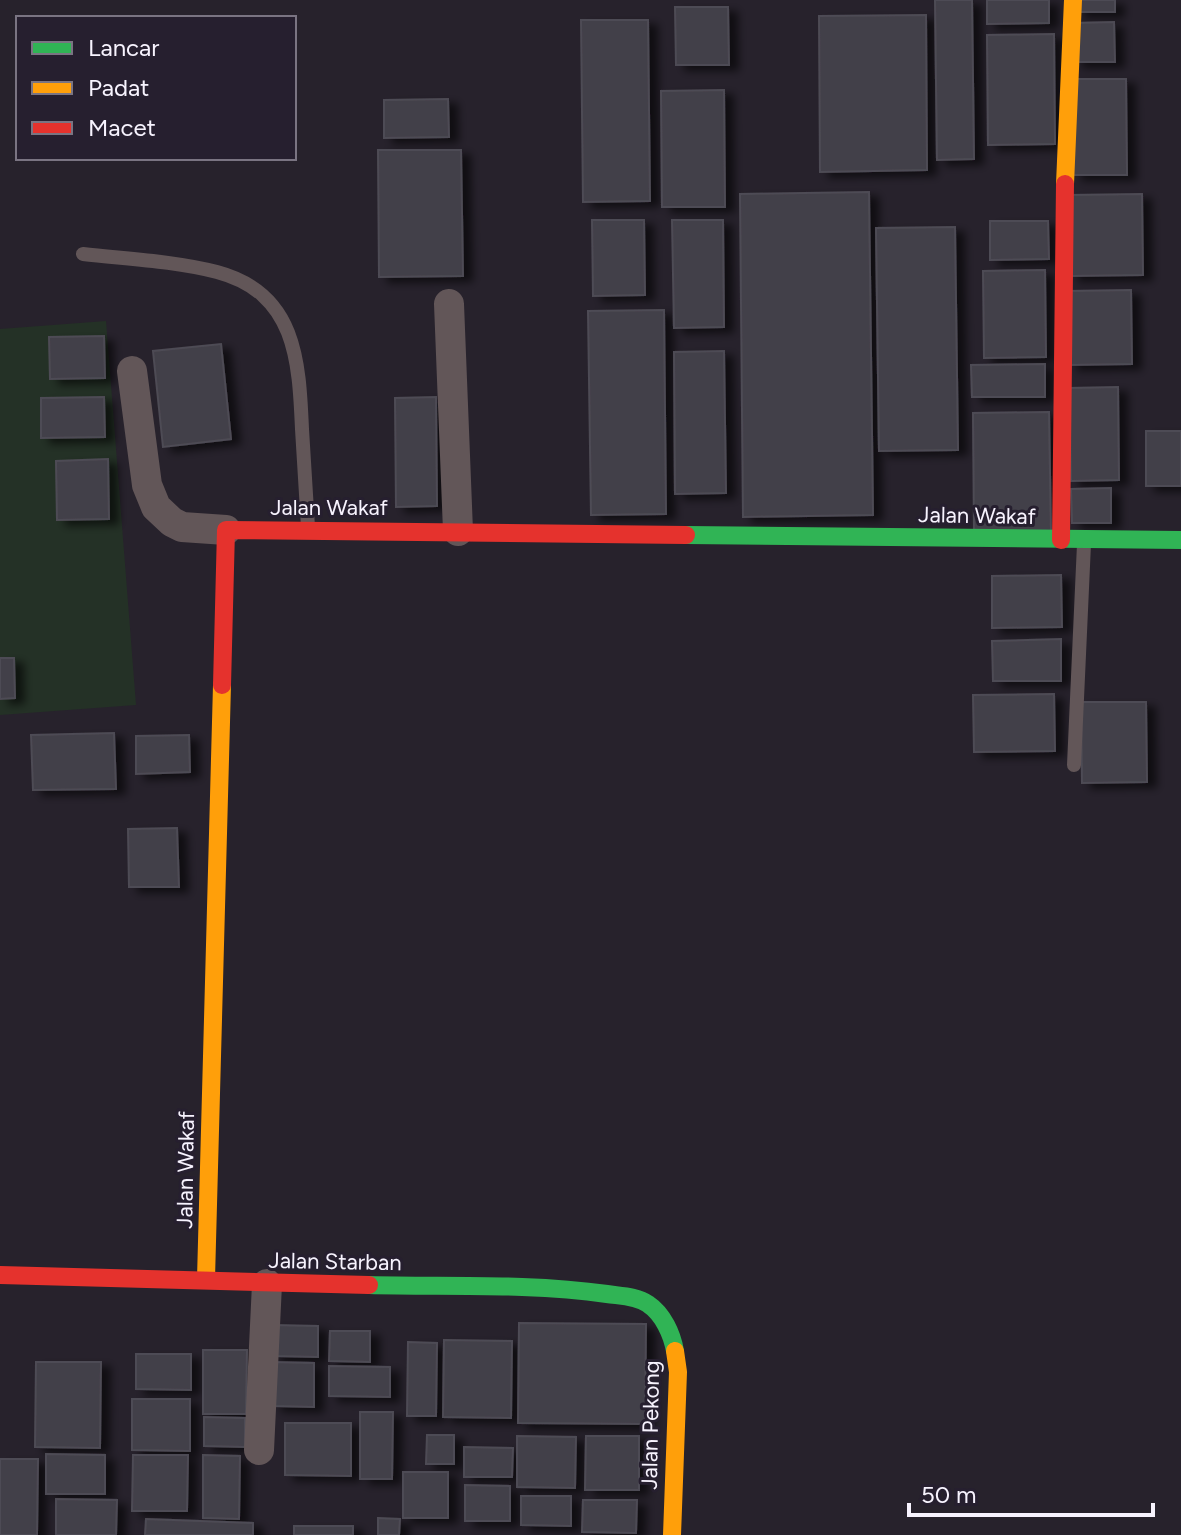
<svg xmlns="http://www.w3.org/2000/svg" width="1181" height="1535" font-family="Figtree,sans-serif">
<style>
.green{fill:#243126}
.building{fill:#43404a;stroke:#4e4b54;stroke-width:2;filter:url(#shadow)}
.lines{fill:none;stroke-linecap:round;stroke-linejoin:round}
.lane{stroke:#625658;stroke-width:14}
.street{stroke:#625658;stroke-width:30}
.fast{stroke:#30b455;stroke-width:18}
.slow{stroke:#ff9f0a;stroke-width:18}
.jam{stroke:#e5322d;stroke-width:18}
.labels{text-anchor:middle;stroke-width:6;stroke-linejoin:round;paint-order:stroke}
.street-label{font-size:22px;fill:#f7f3fe;stroke:#261f2f}
</style>
<defs>
<filter id="shadow"><feDropShadow dx="9" dy="5" stdDeviation="4" flood-color="#0009"/></filter>
</defs>
<rect width="100%" height="100%" fill="#27222c"/>
<path class="green" d="M 106,321 L 136,705 L 0,715 L 0,329 Z"/>
<path class="building" d="M 935,0 L 972,0 L 974,159 L 937,160 Z
M 987,0 L 1049,0 L 1049,23 L 987,24 Z
M 1076,0 L 1115,0 L 1115,12 L 1076,12 Z
M 675,7 L 728,7 L 729,65 L 676,65 Z
M 926,15 L 927,170 L 820,172 L 819,16 Z
M 581,20 L 648,20 L 650,201 L 583,202 Z
M 1114,22 L 1115,62 L 1074,62 L 1073,23 Z
M 1054,34 L 1055,144 L 988,145 L 987,35 Z
M 1072,79 L 1126,79 L 1127,175 L 1073,175 Z
M 724,90 L 725,207 L 662,207 L 661,91 Z
M 448,99 L 449,137 L 384,138 L 384,100 Z
M 378,150 L 461,150 L 463,276 L 379,277 Z
M 869,192 L 873,515 L 743,517 L 740,194 Z
M 1142,194 L 1143,275 L 1070,276 L 1070,195 Z
M 592,220 L 644,220 L 645,295 L 593,296 Z
M 672,220 L 723,220 L 724,327 L 674,328 Z
M 990,221 L 1048,221 L 1049,259 L 990,260 Z
M 955,227 L 958,450 L 879,451 L 876,228 Z
M 1045,270 L 1046,357 L 984,358 L 983,271 Z
M 1131,290 L 1132,364 L 1069,365 L 1068,291 Z
M 664,310 L 666,514 L 591,515 L 588,311 Z
M 104,336 L 105,378 L 50,379 L 49,337 Z
M 221,344 L 231,439 L 163,447 L 153,351 Z
M 724,351 L 726,493 L 675,494 L 674,352 Z
M 1045,364 L 1045,397 L 972,397 L 971,365 Z
M 1118,387 L 1119,480 L 1071,481 L 1069,388 Z
M 104,397 L 105,437 L 41,438 L 41,398 Z
M 436,397 L 437,506 L 396,507 L 395,398 Z
M 1049,412 L 1051,534 L 974,534 L 973,413 Z
M 1146,431 L 1181,431 L 1181,486 L 1146,486 Z
M 108,459 L 109,519 L 57,520 L 56,461 Z
M 1111,488 L 1111,523 L 1072,523 L 1071,489 Z
M 1061,575 L 1062,627 L 992,628 L 992,576 Z
M 1061,639 L 1061,681 L 993,681 L 992,641 Z
M 0,658 L 14,658 L 15,698 L 0,699 Z
M 1054,694 L 1055,751 L 974,752 L 973,695 Z
M 1081,702 L 1146,702 L 1147,782 L 1082,783 Z
M 114,733 L 116,789 L 33,790 L 31,735 Z
M 189,735 L 190,772 L 136,774 L 136,736 Z
M 177,828 L 179,887 L 129,887 L 128,829 Z
M 519,1323 L 646,1324 L 645,1424 L 518,1423 Z
M 273,1325 L 318,1326 L 318,1357 L 273,1356 Z
M 330,1331 L 370,1331 L 370,1362 L 329,1361 Z
M 444,1340 L 512,1341 L 511,1418 L 443,1417 Z
M 408,1342 L 437,1343 L 436,1416 L 407,1416 Z
M 203,1350 L 247,1350 L 246,1414 L 203,1414 Z
M 136,1354 L 191,1354 L 191,1390 L 136,1389 Z
M 36,1362 L 101,1362 L 100,1448 L 35,1447 Z
M 273,1362 L 314,1363 L 314,1407 L 273,1406 Z
M 329,1366 L 390,1367 L 390,1397 L 329,1396 Z
M 132,1399 L 190,1399 L 190,1451 L 132,1450 Z
M 360,1412 L 393,1412 L 392,1479 L 360,1479 Z
M 204,1417 L 245,1418 L 245,1447 L 204,1446 Z
M 285,1423 L 351,1423 L 351,1476 L 285,1475 Z
M 427,1435 L 454,1435 L 454,1464 L 426,1464 Z
M 517,1436 L 576,1437 L 575,1488 L 517,1487 Z
M 586,1436 L 639,1436 L 639,1490 L 585,1490 Z
M 464,1447 L 513,1448 L 512,1477 L 464,1477 Z
M 46,1454 L 105,1455 L 105,1494 L 46,1494 Z
M 133,1455 L 188,1455 L 187,1511 L 132,1511 Z
M 203,1455 L 240,1456 L 239,1519 L 203,1518 Z
M 0,1459 L 38,1459 L 37,1535 L 0,1535 Z
M 403,1472 L 448,1472 L 448,1518 L 403,1518 Z
M 465,1485 L 510,1486 L 510,1521 L 465,1521 Z
M 521,1496 L 571,1496 L 571,1526 L 521,1525 Z
M 56,1499 L 117,1500 L 116,1535 L 56,1535 Z
M 583,1500 L 637,1500 L 636,1533 L 582,1532 Z
M 378,1518 L 400,1519 L 399,1535 L 378,1535 Z
M 146,1519 L 253,1523 L 253,1535 L 145,1535 Z
M 294,1526 L 353,1526 L 353,1535 L 294,1535 Z"/>
<g class="lines">
<path class="lane" d="M 83,254 C 127,259 174,261 217,272 C 296,293 299,360 302,429 C 304,461 306,494 308,527
M 1074,765 L 1084,544"/>
<path class="street" d="M 449,304 L 458,531
M 132,371 L 147,485 L 156,507 L 172,522 L 182,527 L 226,530
M 259,1450 L 267,1284"/>
<path class="fast" d="M 686,535 L 1181,540
M 369,1285 C 447,1287 529,1283 607,1294 C 620,1296 637,1296 648,1304 C 663,1314 672,1334 675,1351"/>
<path class="slow" d="M 1065,184 L 1073,0
M 206,1279 L 222,685
M 672,1535 L 678,1372 L 675,1351"/>
<path class="jam" d="M 1061,540 L 1065,184
M 222,685 L 226,530 L 686,535
M 0,1275 L 369,1285"/>
</g>
<g class="labels">
<g class="street-label">
<text x="329" y="515">Jalan Wakaf</text>
<text transform="translate(977 515) rotate(1)" y="8">Jalan Wakaf</text>
<text transform="translate(185 1170) rotate(-89)" y="8">Jalan Wakaf</text>
<text transform="translate(335 1261) rotate(1)" y="8">Jalan Starban</text>
<text transform="translate(650 1425) rotate(-89)" y="8">Jalan Pekong</text>
</g>
</g>
<rect x="16" y="16" width="280" height="144" fill="#261f2f" stroke="#7a7482" stroke-width="2"/>
<rect x="32" y="42" width="40" height="12" fill="#30b455" stroke="#7a7482" stroke-width="2"/>
<text x="88" y="56" font-size="24" fill="#f7f3fe">Lancar</text>
<rect x="32" y="82" width="40" height="12" fill="#ff9f0a" stroke="#7a7482" stroke-width="2"/>
<text x="88" y="96" font-size="24" fill="#f7f3fe">Padat</text>
<rect x="32" y="122" width="40" height="12" fill="#e5322d" stroke="#7a7482" stroke-width="2"/>
<text x="88" y="136" font-size="24" fill="#f7f3fe">Macet</text>
<path d="M909 1503v12h244v-12" fill="none" stroke="#f7f3fe" stroke-width="4"/>
<text x="921" y="1503" font-size="24" fill="#f7f3fe" stroke="#261f2f" stroke-width="6" paint-order="stroke">50 m</text>
</svg>
